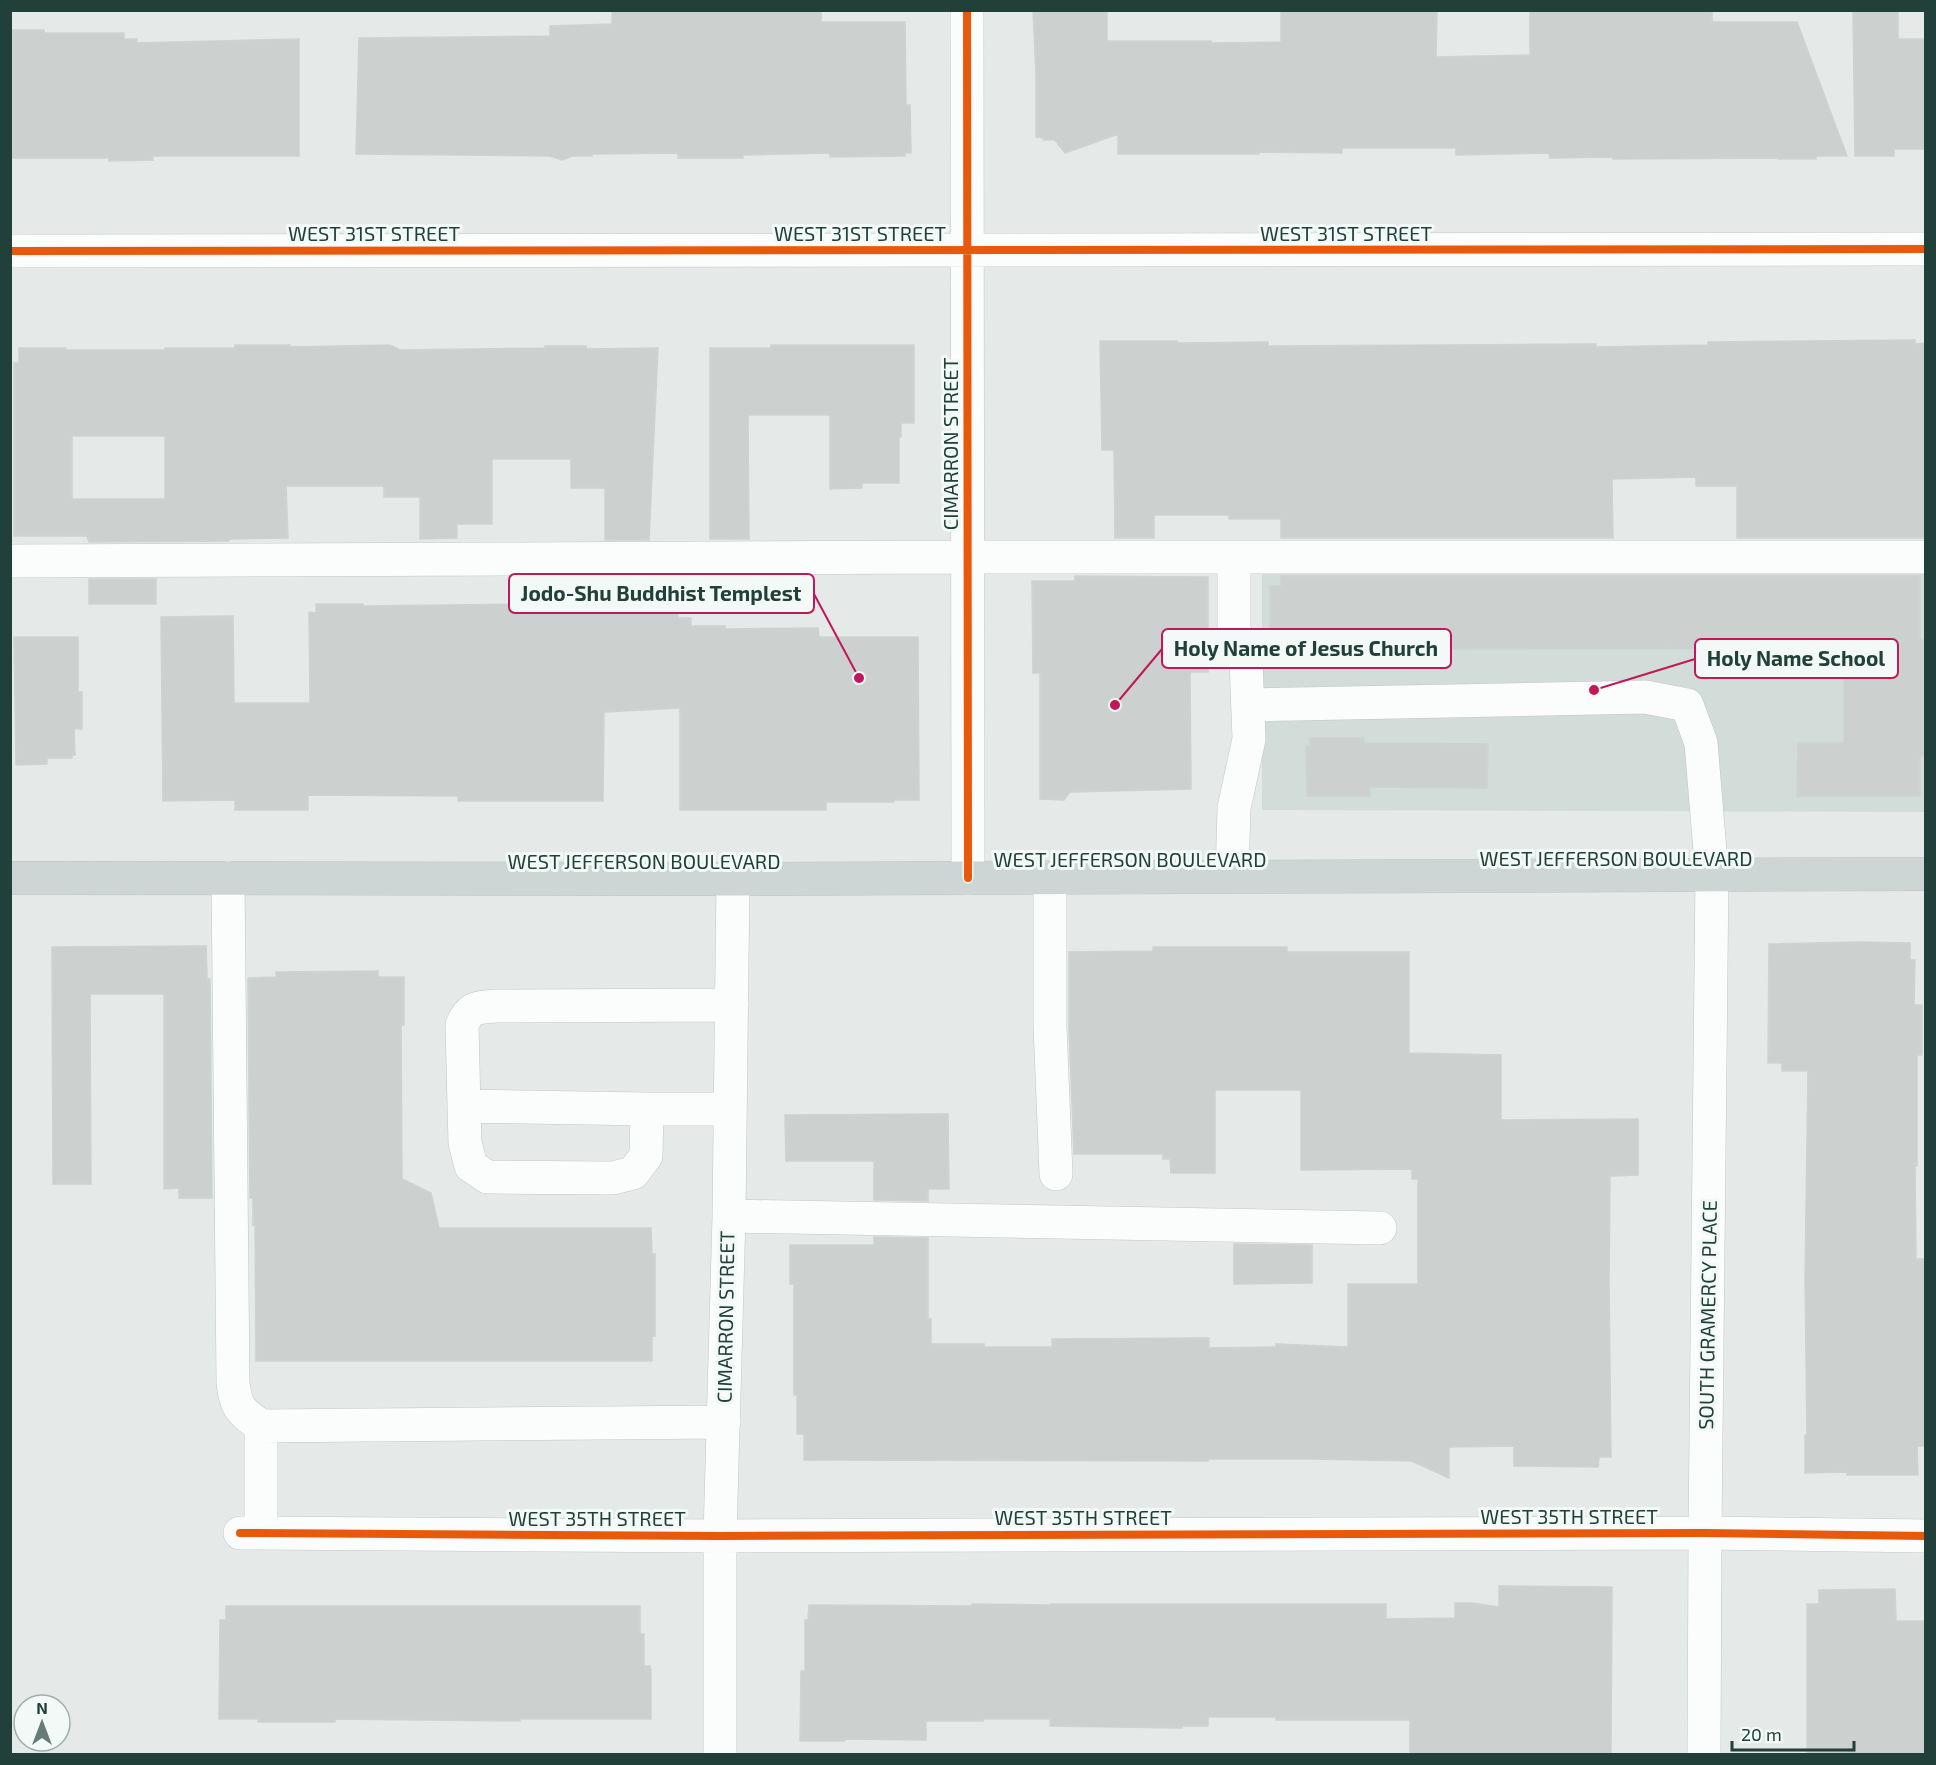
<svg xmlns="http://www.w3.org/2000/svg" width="1936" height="1765" font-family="'Exo 2',sans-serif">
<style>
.built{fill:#d2dcd8}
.building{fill:#ccd1cf;stroke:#cdd3d1;stroke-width:1.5;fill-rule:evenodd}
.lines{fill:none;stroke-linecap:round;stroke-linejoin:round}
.minor-casing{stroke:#c2c7c5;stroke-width:34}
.major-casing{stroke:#bcc7c4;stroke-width:34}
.minor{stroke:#fbfcfc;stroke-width:33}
.major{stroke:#cdd6d4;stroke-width:33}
.cycleway-casing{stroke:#f3f9f7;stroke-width:11}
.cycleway{stroke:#e8590c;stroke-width:8}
.labels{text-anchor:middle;stroke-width:6;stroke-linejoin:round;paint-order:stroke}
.street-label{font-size:20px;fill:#21403a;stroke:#f3f9f7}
.leader{fill:none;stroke:#c2185b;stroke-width:2}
.callout-dot{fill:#c2185b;stroke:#f3f9f7;stroke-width:2}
.callout{fill:#f3f9f7;stroke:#c2185b;stroke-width:2}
.callout-label{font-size:21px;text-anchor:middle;font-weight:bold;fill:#21403a}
</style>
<rect width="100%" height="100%" fill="#e5eae8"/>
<path class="built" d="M 1262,569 L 1925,571 L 1925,812 L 1262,810 Z"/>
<path class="building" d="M 612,10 L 821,10 L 821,22 L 905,22 L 906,105 L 910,105 L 911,153 L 905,153 L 905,156 L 830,157 L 830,153 L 743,155 L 743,158 L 678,158 L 678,153 L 592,154 L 592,156 L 572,156 L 562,160 L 550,156 L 356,154 L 359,38 L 550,36 L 550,26 L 612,24 Z
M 1033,10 L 1107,10 L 1107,41 L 1211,41 L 1211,43 L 1281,42 L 1281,10 L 1437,10 L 1436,57 L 1530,55 L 1530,10 L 1712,10 L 1712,22 L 1797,22 L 1847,156 L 1816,156 L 1816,159 L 1778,159 L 1778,158 L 1613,159 L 1613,157 L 1550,158 L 1549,153 L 1456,155 L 1456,148 L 1342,148 L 1342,153 L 1259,152 L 1259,154 L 1118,154 L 1118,134 L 1065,153 L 1055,140 L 1043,140 L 1044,138 L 1036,137 L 1036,75 Z
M 1898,10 L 1898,39 L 1926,39 L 1926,149 L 1894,149 L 1894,156 L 1855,156 L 1853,11 Z
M 12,30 L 44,30 L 44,33 L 124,33 L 124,39 L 137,39 L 137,43 L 299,39 L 299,156 L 153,156 L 153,160 L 109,161 L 109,158 L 12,158 Z
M 1915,340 L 1915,344 L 1926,343 L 1926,538 L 1737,538 L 1737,486 L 1696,486 L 1696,477 L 1612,479 L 1613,538 L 1281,538 L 1281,519 L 1229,519 L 1229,515 L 1154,515 L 1154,538 L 1115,538 L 1114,450 L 1102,450 L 1100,341 L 1177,341 L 1177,343 L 1268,342 L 1268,346 L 1596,344 L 1596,347 L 1708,345 L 1708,342 Z
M 235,345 L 290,345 L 290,347 L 390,345 L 400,350 L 545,348 L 545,346 L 586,346 L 586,349 L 658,348 L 649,540 L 605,540 L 605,488 L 571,488 L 571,459 L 492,459 L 492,524 L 457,524 L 457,538 L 420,539 L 420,497 L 384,497 L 384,486 L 286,486 L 288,538 L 229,539 L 229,541 L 89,542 L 87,536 L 14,536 L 14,363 L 19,363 L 19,348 L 66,348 L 66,350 L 165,350 L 165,348 L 235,348 ZM 72,436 L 165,436 L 165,499 L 72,499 Z
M 771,345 L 914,345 L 914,423 L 901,423 L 901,437 L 899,437 L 899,483 L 862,483 L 862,488 L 830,489 L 830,415 L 748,415 L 749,539 L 710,539 L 710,348 L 771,348 Z
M 1075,576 L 1208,577 L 1208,672 L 1190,672 L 1191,789 L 1070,792 L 1064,800 L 1040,799 L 1040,673 L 1033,673 L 1032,581 L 1075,581 Z
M 1281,576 L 1920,576 L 1920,640 L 1924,640 L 1924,756 L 1920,756 L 1920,796 L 1797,796 L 1798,743 L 1844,743 L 1844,648 L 1405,649 L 1405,652 L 1270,652 L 1270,586 L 1281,586 Z
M 605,577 L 678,577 L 678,618 L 691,618 L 691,626 L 725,626 L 725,629 L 818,628 L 819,637 L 918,637 L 919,800 L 894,800 L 894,802 L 826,802 L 826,810 L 680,810 L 680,708 L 604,712 L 603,801 L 458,801 L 458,796 L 308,795 L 308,810 L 235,810 L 235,800 L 163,801 L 161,617 L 233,616 L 234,703 L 310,703 L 309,612 L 316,613 L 316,604 L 363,604 L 363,606 L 542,604 L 543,585 L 605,586 Z
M 89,579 L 156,579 L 156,604 L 89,604 Z
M 14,637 L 78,637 L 78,692 L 82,692 L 82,729 L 74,729 L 75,755 L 72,755 L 72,758 L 47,758 L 47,764 L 16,765 Z
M 1310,738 L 1364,738 L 1364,743 L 1488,744 L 1487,788 L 1369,787 L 1370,796 L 1307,796 L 1306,746 L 1310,746 Z
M 1860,942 L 1910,943 L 1910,960 L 1915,960 L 1914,1005 L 1922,1005 L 1922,1055 L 1917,1055 L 1917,1166 L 1915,1166 L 1916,1259 L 1926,1259 L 1926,1446 L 1917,1446 L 1918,1475 L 1847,1475 L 1847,1472 L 1805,1473 L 1805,1435 L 1807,1435 L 1805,1279 L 1808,1071 L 1782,1071 L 1782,1063 L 1768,1063 L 1769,944 Z
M 206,946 L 207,979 L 210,979 L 212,1198 L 179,1198 L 179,1188 L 164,1189 L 164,994 L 90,994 L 91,1184 L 53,1184 L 52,947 Z
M 1153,947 L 1287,947 L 1287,952 L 1409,952 L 1409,1053 L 1501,1055 L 1501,1120 L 1638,1119 L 1638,1175 L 1610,1176 L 1609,1281 L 1611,1457 L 1599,1457 L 1598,1467 L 1514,1466 L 1514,1446 L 1449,1447 L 1449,1478 L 1412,1461 L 1311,1459 L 1208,1459 L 1208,1461 L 804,1460 L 804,1434 L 797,1434 L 797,1395 L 794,1395 L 794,1284 L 790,1284 L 790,1245 L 874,1245 L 874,1237 L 928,1238 L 928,1319 L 931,1319 L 931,1344 L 984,1344 L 984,1347 L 1052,1347 L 1052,1339 L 1209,1338 L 1209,1348 L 1276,1347 L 1276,1344 L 1348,1347 L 1348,1284 L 1418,1284 L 1418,1179 L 1412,1179 L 1412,1169 L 1301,1170 L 1301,1090 L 1215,1090 L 1215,1173 L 1171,1173 L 1170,1159 L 1163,1159 L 1163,1154 L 1074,1154 L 1069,1026 L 1069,952 L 1153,951 Z
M 378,971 L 378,977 L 404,977 L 404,1025 L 401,1025 L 402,1179 L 431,1193 L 439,1228 L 651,1228 L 652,1254 L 655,1254 L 655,1336 L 652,1336 L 652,1361 L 256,1361 L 255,1225 L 253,1225 L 253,1198 L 250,1198 L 248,978 L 276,977 L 276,972 Z
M 948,1114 L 949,1189 L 928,1189 L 928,1201 L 874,1200 L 874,1161 L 786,1161 L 785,1115 Z
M 1234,1244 L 1312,1245 L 1312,1283 L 1234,1284 Z
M 1499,1586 L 1612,1587 L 1611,1755 L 1410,1755 L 1410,1720 L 1276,1720 L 1276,1717 L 1208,1717 L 1208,1726 L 1182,1726 L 1182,1728 L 1050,1726 L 1050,1719 L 983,1719 L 983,1721 L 926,1721 L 926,1740 L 845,1739 L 845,1741 L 800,1741 L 801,1671 L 805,1671 L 805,1620 L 808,1620 L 809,1605 L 972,1606 L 972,1604 L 1051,1605 L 1051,1604 L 1386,1604 L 1386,1619 L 1455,1618 L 1455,1603 L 1472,1603 L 1499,1607 Z
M 1895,1589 L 1896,1621 L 1926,1621 L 1926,1755 L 1807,1755 L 1807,1604 L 1819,1604 L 1819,1590 Z
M 226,1606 L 640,1606 L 640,1634 L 644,1634 L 644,1666 L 650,1666 L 651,1671 L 651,1719 L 520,1719 L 520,1721 L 335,1719 L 335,1722 L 258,1722 L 258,1719 L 219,1719 L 220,1620 L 226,1620 Z"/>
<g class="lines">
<g class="minor-casing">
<path id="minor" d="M 967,10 L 968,878
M 10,251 L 1926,249
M 10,561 L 968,557 L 1926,557
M 1248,705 L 1645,697 L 1687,705 L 1701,743 L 1712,875 L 1705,1533 L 1704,1754
M 1232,876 L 1234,808 L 1249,739 L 1246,660 L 1234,629 L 1234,557
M 1050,877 L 1050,1026 L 1056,1174
M 228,878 L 233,1383 C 236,1409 241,1411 261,1426 L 724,1422
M 464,1106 L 465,1143 L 471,1166 L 487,1177 L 613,1178 L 633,1173 L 646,1156 L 647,1109
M 730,1109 L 647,1109 L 464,1106 L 462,1025 C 470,1006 477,1008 495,1006 L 732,1005
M 729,1216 L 1380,1228
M 240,1533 L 720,1536 L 1705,1533 L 1926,1536
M 261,1533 L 261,1426
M 720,1754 L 720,1536 L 729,1216 L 733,879"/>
</g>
<g class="major-casing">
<path id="major" d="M 10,878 L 733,879 L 1926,874"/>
</g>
<use href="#minor" class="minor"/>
<use href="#major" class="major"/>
<g class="cycleway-casing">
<path id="cycleway" d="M 967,10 L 968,878
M 10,251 L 1926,249
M 240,1533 L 720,1536 L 1705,1533 L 1926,1536"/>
</g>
<use href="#cycleway" class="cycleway"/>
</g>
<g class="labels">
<g class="street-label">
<text x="374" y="241">WEST 31ST STREET</text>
<text x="860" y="241">WEST 31ST STREET</text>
<text x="1346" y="241">WEST 31ST STREET</text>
<text transform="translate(951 444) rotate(-90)" y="7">CIMARRON STREET</text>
<text x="1616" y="866">WEST JEFFERSON BOULEVARD</text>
<text x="1130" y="867">WEST JEFFERSON BOULEVARD</text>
<text x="644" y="869">WEST JEFFERSON BOULEVARD</text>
<text transform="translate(1708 1315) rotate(-89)" y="7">SOUTH GRAMERCY PLACE</text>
<text transform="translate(726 1317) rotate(-89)" y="7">CIMARRON STREET</text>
<text x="1569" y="1524">WEST 35TH STREET</text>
<text x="1083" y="1525">WEST 35TH STREET</text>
<text x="597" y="1526">WEST 35TH STREET</text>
</g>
</g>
<path class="leader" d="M859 678L814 594M1115 705L1162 649M1594 690L1695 659"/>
<g class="callout-dot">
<circle cx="859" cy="678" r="6"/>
<circle cx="1115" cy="705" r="6"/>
<circle cx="1594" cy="690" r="6"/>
</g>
<g class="callout">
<rect x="509" y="574" width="305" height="39" rx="6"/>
<rect x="1162" y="629" width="289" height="39" rx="6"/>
<rect x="1695" y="639" width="203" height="39" rx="6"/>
</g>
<g class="callout-label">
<text x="661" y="601">Jodo-Shu Buddhist Templest</text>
<text x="1306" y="656">Holy Name of Jesus Church</text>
<text x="1796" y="666">Holy Name School</text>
</g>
<rect width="1936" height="1765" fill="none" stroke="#21403a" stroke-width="24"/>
<g transform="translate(42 1723)"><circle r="28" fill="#f3f9f7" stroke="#9fafab" stroke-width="1.5"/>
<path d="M0-4.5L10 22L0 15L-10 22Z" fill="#667c77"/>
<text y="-9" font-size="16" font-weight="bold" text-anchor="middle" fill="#21403a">N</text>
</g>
<path d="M1732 1741v9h122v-9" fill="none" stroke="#21403a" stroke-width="3"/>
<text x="1741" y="1741" font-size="18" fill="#21403a" stroke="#f3f9f7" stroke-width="4.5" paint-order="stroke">20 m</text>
</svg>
